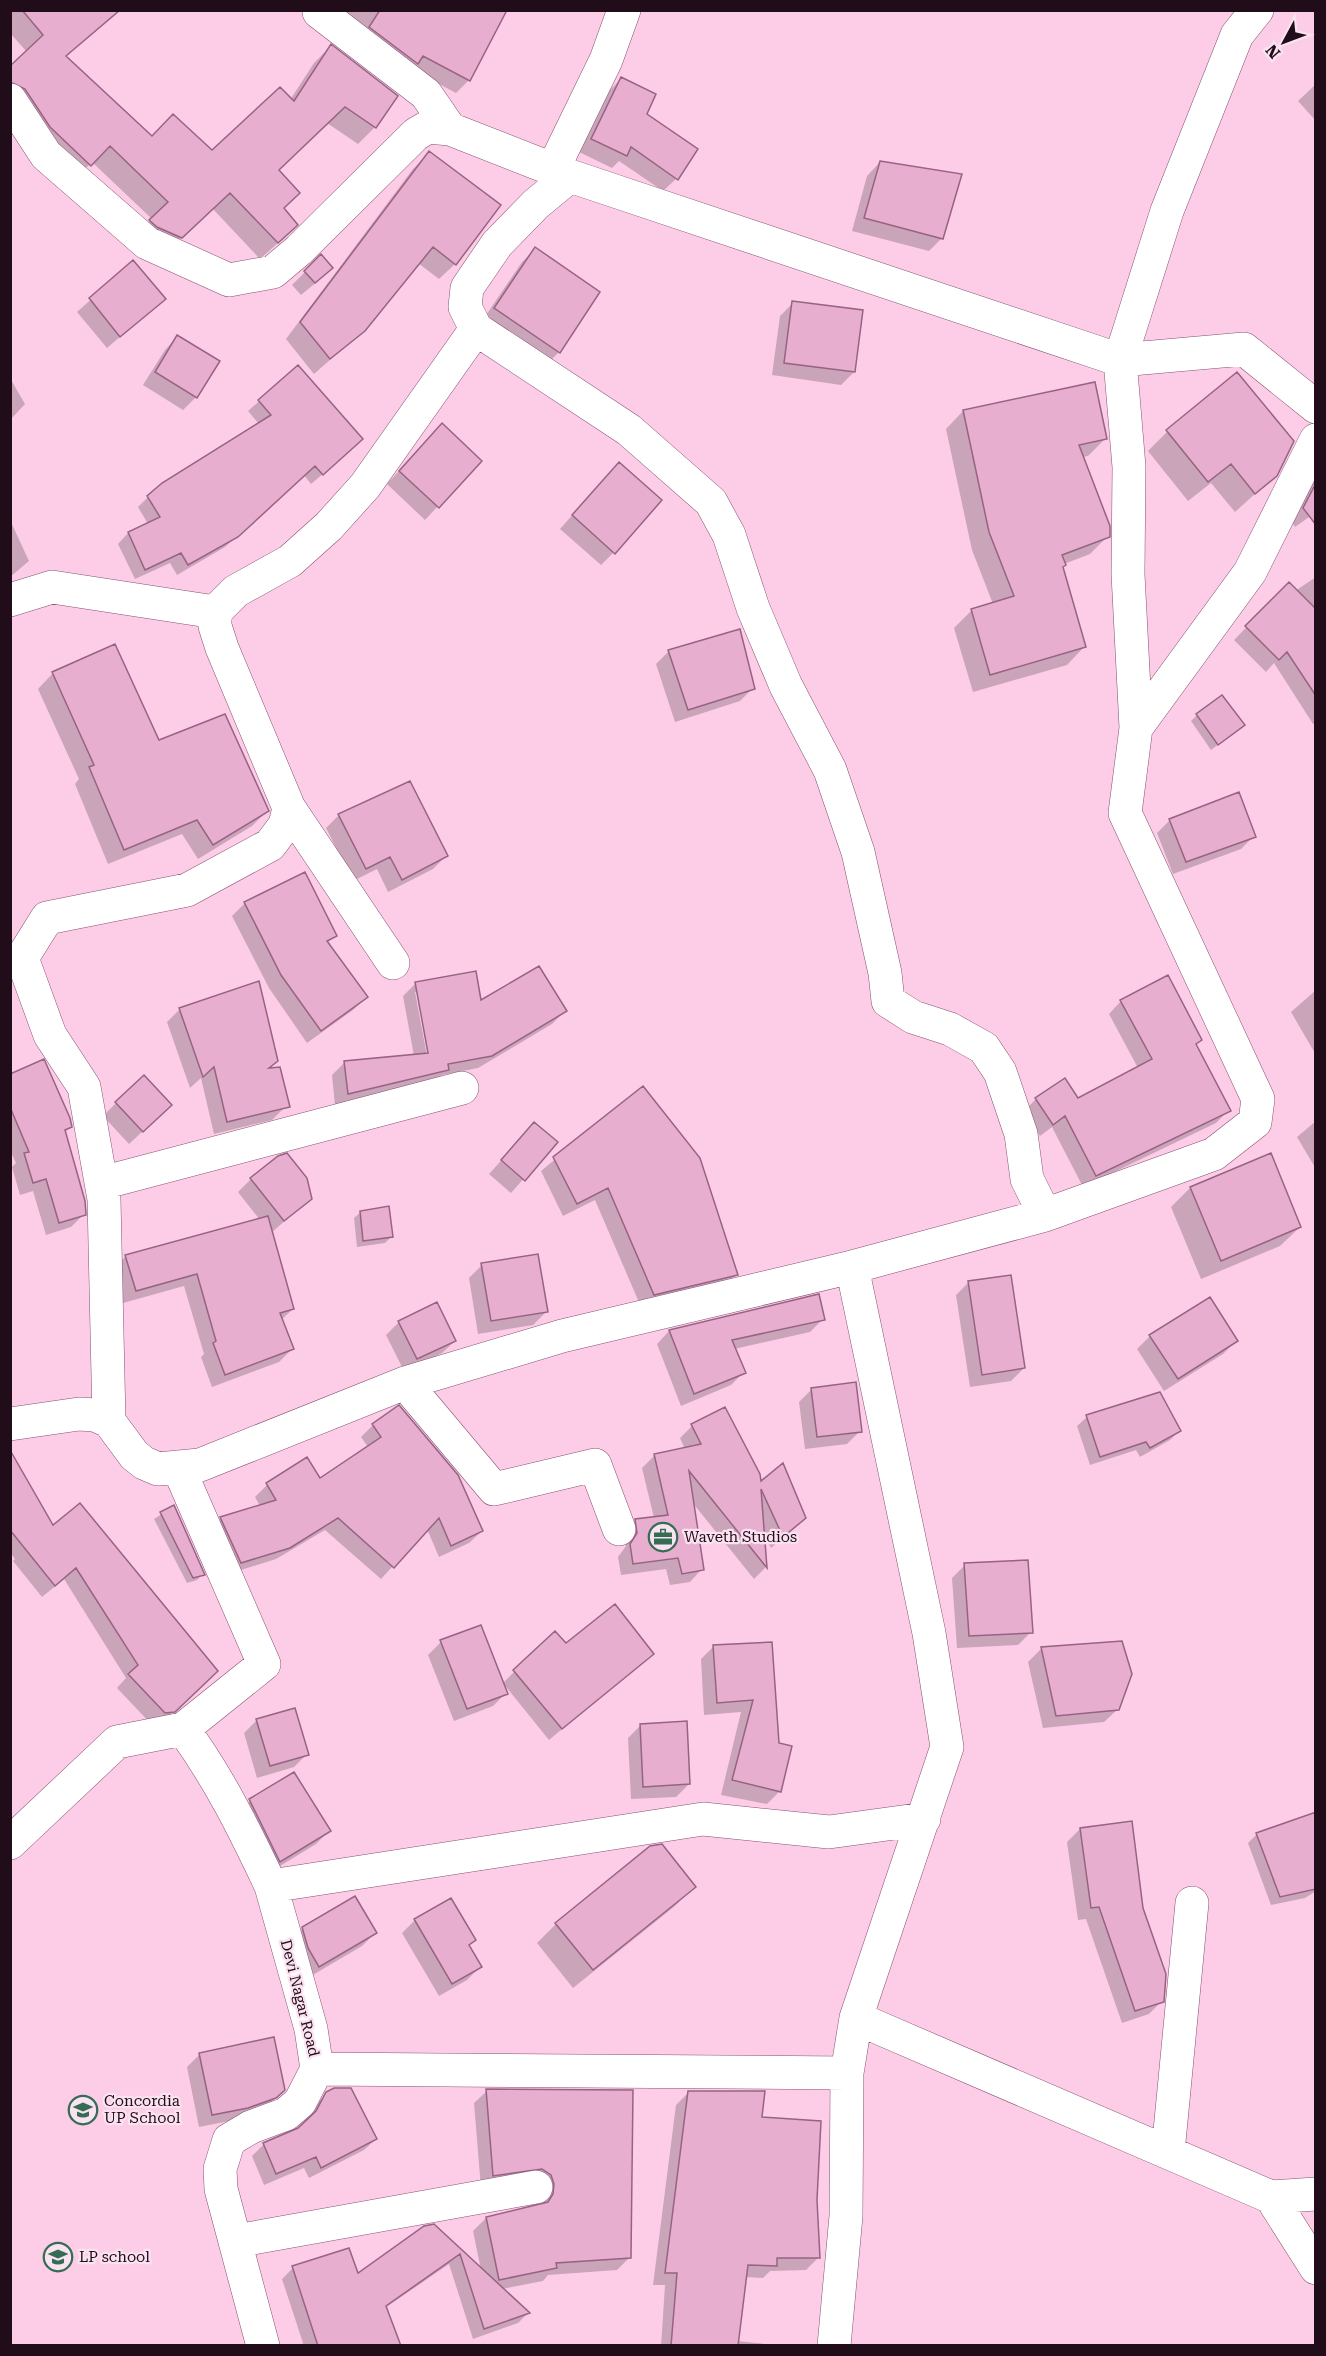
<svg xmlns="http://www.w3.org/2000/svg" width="1326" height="2356" font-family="'Roboto Serif',serif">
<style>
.shadow{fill:#0003;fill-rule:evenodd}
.building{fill:#e8aecf;stroke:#976382;stroke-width:1.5}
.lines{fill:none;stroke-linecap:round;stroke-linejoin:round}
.minor-casing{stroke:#855271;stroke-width:34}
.minor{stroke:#fff;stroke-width:33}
.labels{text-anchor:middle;stroke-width:4.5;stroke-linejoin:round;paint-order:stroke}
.poi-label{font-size:15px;fill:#210d19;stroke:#fbe2f0;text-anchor:start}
.street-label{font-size:15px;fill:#210d19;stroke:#fbe2f0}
</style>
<rect width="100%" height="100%" fill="#fdcde8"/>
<path class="shadow" d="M 10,10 L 121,10 L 65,57 L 152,138 L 212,152 L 290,100 L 314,63 L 331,46 L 375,127 L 358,144 L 327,123 L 277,170 L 282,208 L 279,242 L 260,259 L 212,208 L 164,254 L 133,237 L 152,219 L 92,162 L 73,181 L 10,109 L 10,68 L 27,52 L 10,33 Z
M 322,10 L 490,10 L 469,80 L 456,93 L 411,69 Z
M 621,79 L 645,114 L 676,179 L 663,191 L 619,161 L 612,168 L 579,152 L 608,92 Z
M 1316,84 L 1316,121 L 1298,101 Z
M 429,153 L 455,264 L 439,279 L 418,263 L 364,330 L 314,374 L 286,339 L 413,169 Z
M 880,162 L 942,238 L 929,251 L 852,231 L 867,176 Z
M 535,249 L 559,352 L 546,365 L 482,321 L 522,262 Z
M 321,256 L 318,281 L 301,295 L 292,285 Z
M 133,262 L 164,299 L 107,348 L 77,312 Z
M 793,303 L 854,372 L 841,385 L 772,375 L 780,316 Z
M 177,337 L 196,397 L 183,410 L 143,385 L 165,350 Z
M 298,367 L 351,450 L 311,484 L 304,475 L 225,547 L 177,575 L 170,563 L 135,579 L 118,544 L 128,533 L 148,524 L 138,507 L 148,497 L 259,424 L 248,411 Z
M 10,378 L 25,404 L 10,420 Z
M 963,411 L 1106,438 L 1088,456 L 1082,457 L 1108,536 L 1090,554 L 1064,564 L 1061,568 L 1084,647 L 1067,665 L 973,692 L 954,628 L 972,610 L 993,604 L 972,550 L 946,429 Z
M 1167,432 L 1276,475 L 1235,512 L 1211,483 L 1188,501 L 1148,451 Z
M 429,438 L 480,461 L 425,520 L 387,484 Z
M 606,477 L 614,552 L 601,565 L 560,529 Z
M 1316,480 L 1316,512 L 1295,527 L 1291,521 L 1308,488 Z
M 10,520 L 29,561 L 10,577 Z
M 1316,577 L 1316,723 L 1313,724 L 1274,663 L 1266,672 L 1234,640 L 1289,584 L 1295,591 Z
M 669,651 L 753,688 L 740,701 L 675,722 L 656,664 Z
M 53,673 L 159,742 L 267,811 L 252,826 L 198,859 L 182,834 L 108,864 L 75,784 L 79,779 L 38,689 Z
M 1197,715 L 1243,725 L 1211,750 L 1191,721 Z
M 339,815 L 446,856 L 433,869 L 388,892 L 377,869 L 353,881 L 326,828 Z
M 1170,820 L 1254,836 L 1241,849 L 1173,874 L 1157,833 Z
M 245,903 L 335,936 L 327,943 L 366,997 L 353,1010 L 307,1043 L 269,988 L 232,916 Z
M 416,983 L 480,1002 L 565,1011 L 552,1024 L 478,1068 L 442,1075 L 434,1082 L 335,1106 L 332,1075 L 345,1062 L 414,1056 L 403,996 ZM 415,992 L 418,992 L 431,1060 L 428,1061 Z
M 1316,990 L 1316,1055 L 1291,1012 Z
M 1121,1001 L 1201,1040 L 1195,1045 L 1229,1110 L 1216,1123 L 1083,1187 L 1052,1127 L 1040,1136 L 1023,1112 L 1036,1099 L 1065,1080 L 1078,1100 L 1138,1068 L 1109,1014 Z
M 180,1009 L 277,1060 L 268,1069 L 285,1107 L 272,1120 L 214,1134 L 201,1078 L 190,1088 L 167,1022 Z
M 10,1075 L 70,1127 L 64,1133 L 84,1214 L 71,1227 L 46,1235 L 33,1191 L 20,1195 L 12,1167 L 16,1163 L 10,1150 Z
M 642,1088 L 736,1275 L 723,1287 L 641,1307 L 595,1200 L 563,1216 L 541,1171 Z
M 116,1103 L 157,1118 L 129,1144 L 103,1116 Z
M 1316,1121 L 1316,1169 L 1297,1137 Z
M 534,1124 L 556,1142 L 511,1193 L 489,1174 Z
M 251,1179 L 311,1198 L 271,1233 L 293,1309 L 281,1320 L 292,1349 L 279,1362 L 212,1387 L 201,1357 L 204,1354 L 184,1286 L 123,1303 L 113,1269 L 126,1256 L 260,1220 L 238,1192 Z
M 1190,1188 L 1300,1227 L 1280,1246 L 1201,1279 L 1171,1207 Z
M 361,1212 L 391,1237 L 385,1243 L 357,1247 L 354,1218 Z
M 482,1265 L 546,1312 L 533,1325 L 478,1334 L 469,1278 Z
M 969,1282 L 1024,1368 L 1011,1381 L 970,1387 L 956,1295 Z
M 818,1296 L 823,1319 L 810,1332 L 734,1349 L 744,1372 L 731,1385 L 681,1406 L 657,1344 L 669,1331 Z
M 399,1322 L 455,1341 L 442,1353 L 404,1371 L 386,1335 Z
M 1150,1336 L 1236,1341 L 1223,1354 L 1164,1391 L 1137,1349 Z
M 812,1389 L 860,1431 L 847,1444 L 805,1449 L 799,1402 Z
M 725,1409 L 760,1484 L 805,1518 L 771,1548 L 763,1531 L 765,1568 L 754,1579 L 692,1502 L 702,1569 L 690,1582 L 670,1585 L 666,1569 L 621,1575 L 618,1557 L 626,1546 L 624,1532 L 636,1520 L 654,1518 L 642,1468 L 654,1456 L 685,1449 L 680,1438 L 692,1426 Z
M 1087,1417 L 1179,1431 L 1170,1440 L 1140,1457 L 1136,1450 L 1090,1465 L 1077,1426 Z
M 373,1425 L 482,1531 L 469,1543 L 439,1557 L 427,1529 L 381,1579 L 325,1530 L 276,1559 L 228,1574 L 209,1530 L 221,1518 L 260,1506 L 255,1497 L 267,1485 L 307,1459 L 320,1480 L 368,1447 L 361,1437 Z
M 10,1471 L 52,1527 L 204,1683 L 161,1723 L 152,1725 L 117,1688 L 126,1678 L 64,1579 L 42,1597 L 13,1561 L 15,1559 L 10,1552 Z
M 173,1507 L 203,1574 L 197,1580 L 187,1583 L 154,1519 Z
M 965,1565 L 1031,1632 L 1018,1645 L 957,1648 L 952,1578 Z
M 441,1642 L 506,1693 L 493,1706 L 454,1721 L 428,1655 Z
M 770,1643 L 780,1791 L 767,1804 L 721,1795 L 741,1712 L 704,1715 L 701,1659 L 714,1646 Z
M 1121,1643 L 1118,1709 L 1104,1722 L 1043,1728 L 1028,1662 L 1041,1649 Z
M 566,1645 L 652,1654 L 549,1740 L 503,1683 L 514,1672 Z
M 257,1720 L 307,1754 L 294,1767 L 257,1778 L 244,1733 Z
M 641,1725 L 689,1784 L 676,1797 L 631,1799 L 628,1738 Z
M 250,1801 L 329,1831 L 316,1844 L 267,1874 L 237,1814 Z
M 1316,1813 L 1316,1891 L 1305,1898 L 1271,1905 L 1248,1843 L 1257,1834 Z
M 1080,1829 L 1162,2001 L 1149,2014 L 1122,2023 L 1086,1919 L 1078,1920 L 1067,1842 Z
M 694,1887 L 675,1906 L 573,1988 L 537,1943 L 556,1924 Z
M 415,1920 L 468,1946 L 480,1967 L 467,1980 L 439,1996 L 402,1933 Z
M 303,1928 L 375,1933 L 362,1946 L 306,1979 L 290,1941 Z
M 200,2054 L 283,2090 L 270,2103 L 234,2120 L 199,2127 L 187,2067 Z
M 487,2091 L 630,2257 L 617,2270 L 548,2275 L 543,2281 L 502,2289 L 528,2313 L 518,2323 L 473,2339 L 449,2264 L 385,2308 L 399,2346 L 301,2346 L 303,2343 L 282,2279 L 293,2268 L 357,2275 L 425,2228 L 481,2270 L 473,2231 L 486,2218 L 541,2205 L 542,2198 L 481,2188 L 474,2103 Z
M 689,2092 L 760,2118 L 816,2200 L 818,2258 L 806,2270 L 770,2271 L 763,2278 L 745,2277 L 737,2341 L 784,2346 L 661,2346 L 665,2285 L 653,2285 L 676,2105 Z
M 327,2093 L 376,2139 L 364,2150 L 309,2178 L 304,2168 L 264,2185 L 252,2156 L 264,2144 L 299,2130 L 315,2106 Z"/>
<path class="building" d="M 22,10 L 120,10 L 66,56 L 152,136 L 173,114 L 212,150 L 280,87 L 294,101 L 331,44 L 398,96 L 376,128 L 345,107 L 279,170 L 300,193 L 284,208 L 298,225 L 278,243 L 230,193 L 182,238 L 157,227 L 149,220 L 168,202 L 110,146 L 91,166 L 50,127 L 25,89 L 10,82 L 10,66 L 43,35 Z
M 380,10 L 507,10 L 470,81 L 423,56 L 418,64 L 369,27 Z
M 621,77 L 656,94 L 647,114 L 698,149 L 678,180 L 631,147 L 627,156 L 591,139 Z
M 429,151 L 501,205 L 456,265 L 433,247 L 365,331 L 330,359 L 300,322 Z
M 880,161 L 962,174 L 943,239 L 864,218 Z
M 535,247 L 600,292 L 560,353 L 494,308 Z
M 321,254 L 333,268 L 315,283 L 304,271 Z
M 133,260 L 166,299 L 120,337 L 89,298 Z
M 792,301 L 863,310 L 855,372 L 784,363 Z
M 177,335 L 220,361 L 197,398 L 155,372 Z
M 298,365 L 363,439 L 323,475 L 315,466 L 238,537 L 188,565 L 181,553 L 145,570 L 128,532 L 160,517 L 147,496 L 162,483 L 271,415 L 258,400 Z
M 1237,372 L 1294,441 L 1277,476 L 1255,494 L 1231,464 L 1208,482 L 1166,430 Z
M 1095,382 L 1107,439 L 1079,445 L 1110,526 L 1110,537 L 1062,555 L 1066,565 L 1063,567 L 1086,647 L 990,675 L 971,609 L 1014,596 L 989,532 L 963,410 Z
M 442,423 L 482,461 L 439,508 L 399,471 Z
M 619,462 L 662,500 L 615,554 L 572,515 Z
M 1316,483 L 1316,525 L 1303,508 Z
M 1289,582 L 1316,609 L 1316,696 L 1287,652 L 1279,660 L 1245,626 Z
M 740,629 L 755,689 L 688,710 L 668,650 Z
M 115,644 L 159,740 L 225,714 L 269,811 L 213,845 L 197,820 L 124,850 L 89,767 L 94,765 L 52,672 Z
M 1222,695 L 1245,725 L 1218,745 L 1196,714 Z
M 410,781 L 448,856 L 402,880 L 390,857 L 366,869 L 338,814 Z
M 1239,792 L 1256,837 L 1186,862 L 1169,819 Z
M 305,872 L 337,936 L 327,941 L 368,997 L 321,1031 L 281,975 L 244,902 Z
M 539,966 L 567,1011 L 492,1056 L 448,1064 L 449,1070 L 348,1094 L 344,1061 L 428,1053 L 415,982 L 476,971 L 481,1000 Z
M 1168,975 L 1202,1040 L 1196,1044 L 1231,1111 L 1096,1176 L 1065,1116 L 1053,1125 L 1035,1098 L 1065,1078 L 1078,1098 L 1152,1059 L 1120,1000 Z
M 259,981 L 278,1061 L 269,1068 L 280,1067 L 290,1107 L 227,1122 L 214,1067 L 203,1077 L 179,1008 Z
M 44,1059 L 70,1118 L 72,1127 L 65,1130 L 85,1201 L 86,1215 L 59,1223 L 46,1179 L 33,1183 L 24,1153 L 29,1152 L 10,1107 L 10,1074 Z
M 144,1075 L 172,1105 L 143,1132 L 115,1102 Z
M 643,1086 L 700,1158 L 738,1275 L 654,1295 L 608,1188 L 577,1204 L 553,1157 Z
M 534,1122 L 558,1142 L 525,1181 L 501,1160 Z
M 287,1153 L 307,1178 L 312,1199 L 284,1221 L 250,1178 L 278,1156 Z
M 1271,1153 L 1301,1227 L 1221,1261 L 1190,1187 Z
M 389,1206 L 393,1237 L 363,1241 L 360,1211 Z
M 268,1216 L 294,1309 L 280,1313 L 294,1349 L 225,1375 L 213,1343 L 216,1341 L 197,1274 L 136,1291 L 125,1255 Z
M 538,1254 L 548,1312 L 491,1321 L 481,1263 Z
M 1011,1275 L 1025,1368 L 982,1375 L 968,1281 Z
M 819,1294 L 825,1320 L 732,1340 L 746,1373 L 694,1394 L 669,1330 Z
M 1210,1297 L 1238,1341 L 1178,1379 L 1149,1335 Z
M 437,1302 L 456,1341 L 417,1359 L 398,1321 Z
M 856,1382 L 862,1432 L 817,1437 L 811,1388 Z
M 1160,1392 L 1181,1431 L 1150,1448 L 1146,1442 L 1100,1457 L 1086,1415 Z
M 399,1405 L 458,1475 L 483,1531 L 451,1546 L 439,1518 L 394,1568 L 338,1518 L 290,1548 L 241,1563 L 220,1517 L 276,1500 L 266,1483 L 307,1457 L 320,1478 L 381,1437 L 372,1424 Z
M 725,1407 L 760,1474 L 761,1481 L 783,1463 L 806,1518 L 783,1537 L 761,1489 L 767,1568 L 689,1471 L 704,1570 L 682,1574 L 678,1558 L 633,1564 L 630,1544 L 637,1533 L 635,1519 L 668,1515 L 654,1454 L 701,1444 L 691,1424 Z
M 10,1450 L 53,1525 L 80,1503 L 218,1671 L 175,1712 L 165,1713 L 128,1674 L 138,1665 L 76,1568 L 55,1586 L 10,1530 Z
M 174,1505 L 205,1575 L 193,1578 L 160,1512 Z
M 1028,1560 L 1033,1633 L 969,1636 L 964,1563 Z
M 615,1604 L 654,1654 L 562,1729 L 513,1670 L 555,1631 L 566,1643 Z
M 481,1625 L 508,1694 L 467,1709 L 440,1640 Z
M 1122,1641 L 1132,1674 L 1119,1710 L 1056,1716 L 1041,1647 Z
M 772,1642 L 779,1743 L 792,1746 L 781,1792 L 732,1780 L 753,1700 L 717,1703 L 713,1645 Z
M 295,1708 L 309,1755 L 270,1766 L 256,1719 Z
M 687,1721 L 690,1784 L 643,1787 L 640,1724 Z
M 294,1772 L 331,1831 L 280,1862 L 249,1799 Z
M 1316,1812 L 1316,1889 L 1280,1897 L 1256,1833 Z
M 1132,1821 L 1143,1908 L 1166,1974 L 1164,2002 L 1135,2011 L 1099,1907 L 1091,1908 L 1080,1828 Z
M 662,1844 L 696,1887 L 593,1970 L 555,1923 L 650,1846 Z
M 355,1896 L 377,1933 L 319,1967 L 308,1948 L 302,1927 Z
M 451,1898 L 476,1940 L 469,1945 L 482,1967 L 452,1984 L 414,1919 Z
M 274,2037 L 285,2090 L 276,2098 L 248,2108 L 212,2115 L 199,2053 Z
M 334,2088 L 351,2088 L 377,2139 L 321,2168 L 316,2157 L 276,2174 L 263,2143 L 298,2128 L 316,2111 L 326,2092 Z
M 486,2089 L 633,2090 L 631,2258 L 556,2263 L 557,2268 L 499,2280 L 486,2217 L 548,2202 L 553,2194 L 554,2184 L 551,2175 L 542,2169 L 493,2176 Z
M 688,2091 L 765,2091 L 762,2117 L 821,2121 L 817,2200 L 820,2258 L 777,2258 L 777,2266 L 748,2265 L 738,2346 L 671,2346 L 677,2273 L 665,2273 Z
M 434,2224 L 530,2313 L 484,2329 L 460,2254 L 386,2306 L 401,2346 L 318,2346 L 292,2266 L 349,2248 L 358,2273 L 424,2226 Z"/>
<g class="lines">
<g class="minor-casing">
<path id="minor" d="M 1257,10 L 1237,35 L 1167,211 L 1120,360 L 1244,349 L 1316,407
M 319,12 L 426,94 L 450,129
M 10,100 L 46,155 L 147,243 L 229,280 L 273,272 L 299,250 L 416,134 L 428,127 L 450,129 L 570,176 L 1120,360 L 1129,467 L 1128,574 L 1136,728 L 1125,813 L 1258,1099 L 1255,1122 L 1214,1154 L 1045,1215 L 852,1267 L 929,1633 L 947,1747 L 856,2018 L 847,2073 L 846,2216 L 834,2346
M 553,169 L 606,60 L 624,10
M 570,176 L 536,204 L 497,244 L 467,288 L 465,307 L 476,329 L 629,430 L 711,502 L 729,535 L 753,608 L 786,686 L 830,770 L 858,852 L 885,973 L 888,1001 L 913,1017 L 950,1029 L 984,1048 L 1000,1072 L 1021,1134 L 1027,1179 L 1045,1215
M 10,600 L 52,587 L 215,612
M 1136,728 L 1250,572 L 1316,440
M 393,963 L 289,808 L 222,648 L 215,626 L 215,612 L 236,591 L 290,561 L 329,526 L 365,486 L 476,329
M 102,1183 L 462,1088
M 405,1383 L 494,1489 L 595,1465 L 619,1529
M 109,1421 L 104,1199 L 84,1087 L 50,1035 L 22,958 L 47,918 L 187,890 L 270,845 L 285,825 L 289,808
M 10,1424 L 79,1414 L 95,1415 L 109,1421 L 134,1455 L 144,1463 L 158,1469 L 200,1465 L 405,1383 L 562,1336 L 852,1267
M 179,1469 L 264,1664 L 183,1729
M 10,1843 L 117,1742 L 183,1729 C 219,1778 245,1831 271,1886 L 703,1819 L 829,1832 L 924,1819
M 856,2018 L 1271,2197 L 1316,2194
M 317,2069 L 847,2073
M 1168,2152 L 1192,1903
M 1271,2197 L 1316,2268
M 236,2241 L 536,2187
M 263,2346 L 221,2189 L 220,2169 L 229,2140 L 251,2127 L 286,2114 L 300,2102 L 317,2069 L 311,2029 L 271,1886"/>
</g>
<use href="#minor" class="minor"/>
</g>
<defs>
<g id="office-ring" transform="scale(1.5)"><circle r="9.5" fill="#fbe2f0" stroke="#346c54" stroke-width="1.5"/><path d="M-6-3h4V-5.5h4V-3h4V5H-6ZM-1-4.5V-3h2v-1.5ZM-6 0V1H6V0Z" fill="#346c54"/></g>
<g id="school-ring" transform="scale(1.5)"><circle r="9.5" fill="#fbe2f0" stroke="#346c54" stroke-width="1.5"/><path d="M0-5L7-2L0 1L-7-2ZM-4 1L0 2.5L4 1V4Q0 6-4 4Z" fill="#346c54"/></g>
</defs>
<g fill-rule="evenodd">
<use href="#office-ring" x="663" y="1537"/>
<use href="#school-ring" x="83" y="2110"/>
<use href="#school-ring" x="58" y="2257"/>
</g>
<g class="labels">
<g class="poi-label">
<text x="684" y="1542">Waveth Studios</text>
<text x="104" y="2106">Concordia<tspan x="104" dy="17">UP School</tspan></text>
<text x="79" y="2262">LP school</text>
</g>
<g class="street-label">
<text transform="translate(300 1998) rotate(76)" y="5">Devi Nagar Road</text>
</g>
</g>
<rect width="1326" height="2356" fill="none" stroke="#210d19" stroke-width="24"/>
<g transform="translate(1284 42) rotate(229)" stroke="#fbe2f0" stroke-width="4.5" paint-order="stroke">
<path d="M0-4.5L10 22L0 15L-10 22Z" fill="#210d19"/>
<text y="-9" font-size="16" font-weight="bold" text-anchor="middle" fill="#210d19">N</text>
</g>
</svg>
